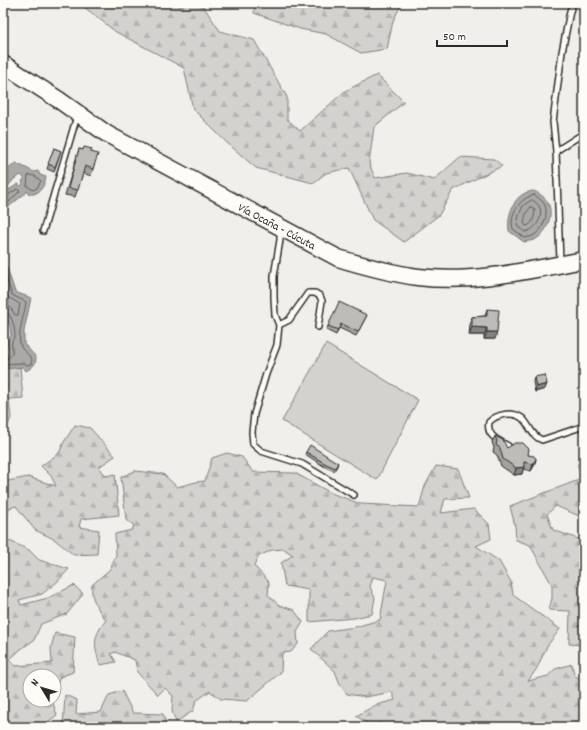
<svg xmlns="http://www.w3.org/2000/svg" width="587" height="730" font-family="Dekko,sans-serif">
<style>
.forest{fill:url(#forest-firs);stroke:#7f7e7d}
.garden{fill:#d3d2cf;stroke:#7f7e7d}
.water{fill:#aaa9a7;stroke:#777775;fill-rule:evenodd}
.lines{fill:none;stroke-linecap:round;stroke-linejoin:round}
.shore{stroke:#5e5d5d;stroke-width:1}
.lane-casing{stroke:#2b2b2b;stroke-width:8}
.primary-casing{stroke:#2b2b2b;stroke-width:19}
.lane{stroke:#fdfcf7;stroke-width:5}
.primary{stroke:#fdfcf7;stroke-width:16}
.wall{fill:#a3a29e;stroke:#2b2b2b}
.shaded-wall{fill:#848481;stroke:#2b2b2b}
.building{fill:#bdbcb8;stroke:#2b2b2b}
.labels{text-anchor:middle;stroke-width:3;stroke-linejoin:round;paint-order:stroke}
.street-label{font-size:12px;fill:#2b2b2b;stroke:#fdfcf7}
</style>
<defs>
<pattern id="forest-firs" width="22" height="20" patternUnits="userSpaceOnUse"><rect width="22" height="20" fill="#d3d2cf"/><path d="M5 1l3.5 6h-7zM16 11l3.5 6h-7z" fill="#b5b4b2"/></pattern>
</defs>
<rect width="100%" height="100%" fill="#f0efeb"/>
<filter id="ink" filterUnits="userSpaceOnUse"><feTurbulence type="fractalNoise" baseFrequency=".025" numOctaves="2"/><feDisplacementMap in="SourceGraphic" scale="8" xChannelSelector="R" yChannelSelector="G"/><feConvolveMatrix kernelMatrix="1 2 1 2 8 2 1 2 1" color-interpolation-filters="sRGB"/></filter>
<g filter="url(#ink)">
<path class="forest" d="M 79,3 L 201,3 L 220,31 L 254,40 L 287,97 L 287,119 L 300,131 L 345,91 L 377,75 L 404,102 L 374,127 L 369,163 L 375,178 L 407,173 L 434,180 L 460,157 L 494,159 L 502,166 L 453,190 L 439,215 L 404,242 L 373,220 L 349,168 L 326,173 L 313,183 L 256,168 L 225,141 L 193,109 L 184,68 L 116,32 Z
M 255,3 L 402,3 L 393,21 L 387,49 L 361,53 L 326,34 L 300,29 L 254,13 Z
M 20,367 L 23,398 L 9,399 L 11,418 L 3,436 L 3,369 Z
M 75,425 L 90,428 L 115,456 L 99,467 L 106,476 L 115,474 L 119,515 L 81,519 L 79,527 L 99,530 L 97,554 L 74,555 L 54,539 L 35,530 L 16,506 L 9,508 L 6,522 L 3,523 L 3,482 L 28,477 L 56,486 L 51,476 L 41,466 L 59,453 L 64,442 Z
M 227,453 L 242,457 L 253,472 L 295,473 L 331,493 L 361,504 L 419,507 L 425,486 L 436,466 L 458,469 L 469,498 L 445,499 L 441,513 L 474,509 L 489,524 L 491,539 L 476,546 L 499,561 L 511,582 L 513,595 L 560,629 L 547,646 L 537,668 L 528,681 L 548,676 L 555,669 L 572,664 L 574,675 L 584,682 L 584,727 L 371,727 L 370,725 L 356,716 L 376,705 L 395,700 L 392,692 L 365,697 L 347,694 L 340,684 L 335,671 L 311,649 L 328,631 L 355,627 L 380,620 L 387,580 L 373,577 L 370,587 L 375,598 L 372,614 L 354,618 L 309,622 L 309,590 L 285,586 L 281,563 L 293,555 L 284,549 L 272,550 L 259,556 L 254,566 L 269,582 L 268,595 L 279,605 L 294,610 L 303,622 L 297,632 L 298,644 L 291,652 L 282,653 L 281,672 L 247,701 L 221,699 L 210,691 L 196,701 L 193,711 L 176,722 L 172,711 L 173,696 L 165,688 L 158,695 L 137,672 L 135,660 L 115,652 L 111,654 L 116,662 L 100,665 C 94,645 92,638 106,620 C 98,610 90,598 92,585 L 110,569 L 116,555 L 115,534 L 132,530 L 134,525 L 126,520 L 121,477 L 135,471 L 163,474 L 177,487 L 196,482 L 205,481 L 212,458 Z
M 584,478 L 584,518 L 556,506 L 547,514 L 553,530 L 584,541 L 584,643 L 583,645 L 569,644 L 570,611 L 549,610 L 552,598 L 552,585 L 530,545 L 516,540 L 515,526 L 510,506 Z
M 3,538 L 29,550 L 39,560 L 69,569 L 57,582 L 42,594 L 19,600 L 21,605 L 48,598 L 74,585 L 83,594 L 67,614 L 41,624 L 34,640 L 21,649 L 9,660 L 16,666 L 52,663 L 51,648 L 55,633 L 75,637 L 73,672 L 60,677 L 54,692 L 54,676 L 30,676 L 30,700 L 52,700 L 57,715 L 41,727 L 3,727 Z
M 122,691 L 133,713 L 163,714 L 167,727 L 63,727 L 65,695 L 77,700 L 76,714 L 101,712 L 109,695 Z"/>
<path class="garden" d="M 326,344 L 418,400 L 377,480 L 282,421 Z"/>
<path class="water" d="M 16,163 L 34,172 L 38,171 L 40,175 L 46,177 C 44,187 39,196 28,194 L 28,191 L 11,205 L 3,210 L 3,173 ZM 21,175 L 24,178 L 24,180 L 22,181 L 23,184 L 21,186 L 18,184 L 7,191 L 5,190 L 14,179 Z
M 534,191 C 540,194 545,197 548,203 C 554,214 547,233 536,239 C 533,241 528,241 524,242 L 509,231 C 507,218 512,199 525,193 C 528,192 532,191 534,191 Z
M 3,256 L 15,292 L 31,298 L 24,331 L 24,344 L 36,357 C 36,365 33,367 26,371 L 23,367 L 5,369 L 3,364 L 4,356 L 9,353 L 7,340 L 11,336 L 10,326 L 3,311 Z"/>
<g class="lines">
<path class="shore" d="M 30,175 L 35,176 L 41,181 L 37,188 L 33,190 L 27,186 L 28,176 Z
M 3,193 L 8,195 L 17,189 L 20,191 L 9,202 L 3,205
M 534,195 C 539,198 546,203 546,210 C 547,218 542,231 534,235 C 532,237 527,237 525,238 L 513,229 C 509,215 519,198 534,195 Z
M 532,200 C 548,207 540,229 525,232 L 518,227 L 517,224 L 519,215 L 523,206 Z
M 531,207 L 535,210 C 534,217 534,224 526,226 L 524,223 C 525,217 526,211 531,207 Z
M 3,267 L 12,295 L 26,302 C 25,314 16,335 21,347 C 24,352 29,354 32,359 L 31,364 L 28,365 L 23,363 L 3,364
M 3,282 C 9,300 4,295 20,304 L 18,315 L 15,315 L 10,307 L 3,305
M 3,310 C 11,311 15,327 15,335 C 15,337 13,339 12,341 C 11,344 13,351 12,354 L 7,359 L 3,360"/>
<g class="lane-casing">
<path id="lane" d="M 556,151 L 584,133
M 280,230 L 280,240 L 274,276 L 274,297 L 275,315 L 279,325 L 277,345 L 266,374 L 254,414 L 252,432 L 253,444 L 261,451 L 302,464 L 354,495
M 43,231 L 77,116
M 560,262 L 556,151 L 553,122 L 562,52 L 570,11 L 573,3
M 279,325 L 289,320 L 308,293 L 315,293 L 320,296 L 322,301 L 318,327
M 508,446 C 498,440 486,436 489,422 C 497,414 512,411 522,418 C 530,425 531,436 542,440 L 584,426"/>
</g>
<g class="primary-casing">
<path id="primary" d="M 3,64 L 59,100 L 107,134 L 338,258 C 364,266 390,273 418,277 C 473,284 530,270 584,260"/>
</g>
<use href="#lane" class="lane"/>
<use href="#primary" class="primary"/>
</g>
<path class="wall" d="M 54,148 L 61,151 L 54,172 L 47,169 Z
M 79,149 L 91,152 L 93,169 L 91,176 L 83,173 L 75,197 L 65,195 Z
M 487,309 L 495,339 L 484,339 L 484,335 L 469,335 L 470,324 L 472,317 L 485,316 Z
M 367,315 L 365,319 L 356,336 L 339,328 L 336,335 L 326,330 L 328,326 Z
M 534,377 L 545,389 L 535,392 L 533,382 Z
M 495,436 L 507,448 L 528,455 L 536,459 L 534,466 L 531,471 L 523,469 L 522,474 L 514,475 L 501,466 L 497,455 L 493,452 L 494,448 L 492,442 Z
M 306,452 L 338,463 L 337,466 L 334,471 L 325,467 L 305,454 Z
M 584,459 L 584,476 L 581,477 L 578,465 L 580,460 Z"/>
<path class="shaded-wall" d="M 472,327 L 487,328 L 484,335 L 469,335 Z
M 487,332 L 497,332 L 495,339 L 484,339 Z
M 547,384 L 545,389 L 535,392 L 536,387 Z
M 536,459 L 534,466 L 531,471 L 533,464 Z
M 524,467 L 522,474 L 514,475 L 516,468 Z
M 584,471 L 584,476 L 581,477 L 583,472 Z"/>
<path class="building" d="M 84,147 L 92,149 L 91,152 L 98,154 L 93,169 L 85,166 L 78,190 L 68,188 L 79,149 L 83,150 Z
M 54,148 L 61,151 L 55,167 L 48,164 Z
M 339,302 L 367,315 L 358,332 L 341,324 L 338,330 L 328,326 Z
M 487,309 L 499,310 L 497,332 L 487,332 L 487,328 L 472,327 L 472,317 L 487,316 Z
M 545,375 L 547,384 L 536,387 L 534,377 Z
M 495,436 L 503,440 L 507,448 L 515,443 L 523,443 L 529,449 L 528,455 L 534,456 L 536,459 L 533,464 L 524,462 L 524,467 L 516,468 L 503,459 L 500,448 L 496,445 L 497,441 Z
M 310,445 L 338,463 L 335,468 L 326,464 L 306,452 Z
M 584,459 L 584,471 L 583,472 L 580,460 Z"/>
</g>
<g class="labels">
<g class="street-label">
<text transform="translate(277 226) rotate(28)" y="4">Vía Ocaña - Cúcuta</text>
</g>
</g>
<rect width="587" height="730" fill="none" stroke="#fdfcf7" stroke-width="16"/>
<rect x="8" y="8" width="571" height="714" fill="none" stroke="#2b2b2b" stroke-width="1.5" filter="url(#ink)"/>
<g transform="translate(42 688) rotate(308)"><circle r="19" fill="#fdfcf7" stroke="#a9a8a5"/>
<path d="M0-3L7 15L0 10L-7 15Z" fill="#2b2b2b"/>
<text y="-6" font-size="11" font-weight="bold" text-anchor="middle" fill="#2b2b2b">N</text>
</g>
<path d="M437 40v6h70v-6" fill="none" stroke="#2b2b2b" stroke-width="2"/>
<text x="443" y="40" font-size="12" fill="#2b2b2b" stroke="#fdfcf7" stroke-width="3" paint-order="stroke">50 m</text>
</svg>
